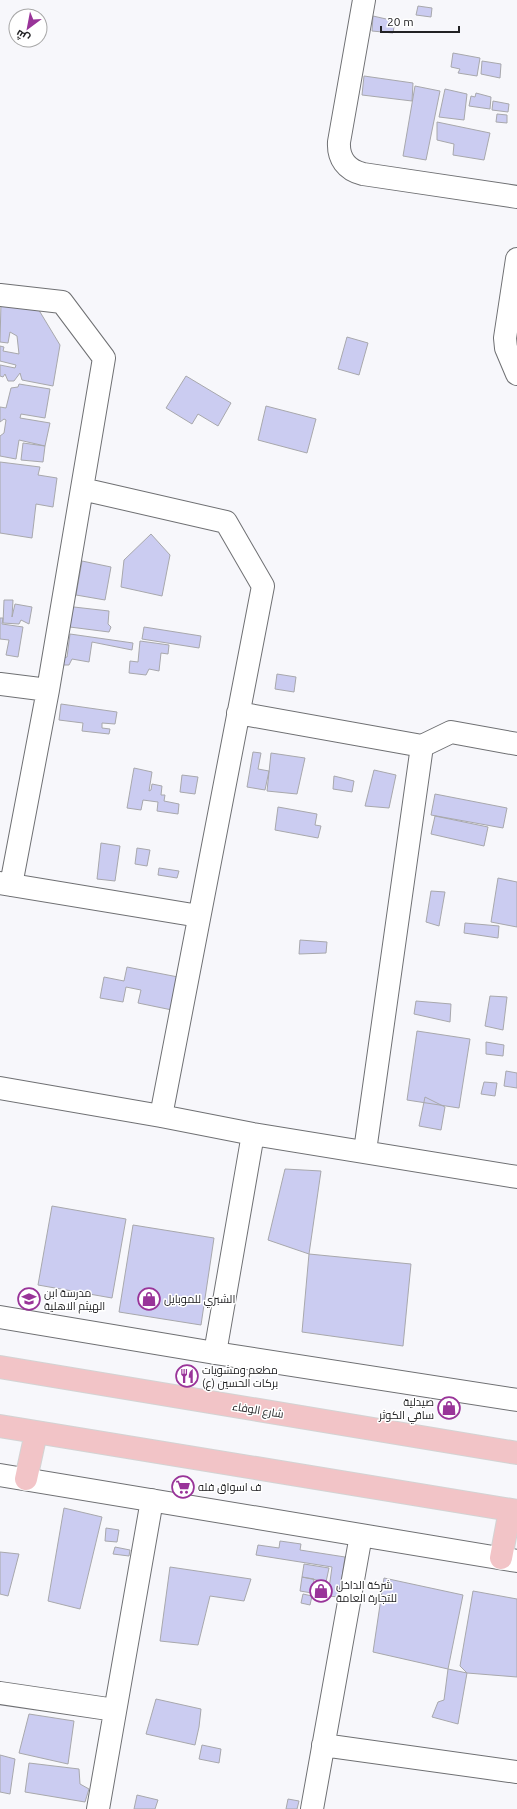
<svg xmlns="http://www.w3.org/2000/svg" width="517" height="1809" font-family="Ubuntu,Cairo,sans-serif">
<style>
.building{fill:#cbccf1;stroke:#a8a8ac}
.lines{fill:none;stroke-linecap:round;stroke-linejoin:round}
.minor-casing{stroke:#6f7073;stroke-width:24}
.tertiary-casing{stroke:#6f7073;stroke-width:24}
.primary-casing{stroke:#d3d3d3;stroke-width:24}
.minor{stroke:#fff;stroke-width:22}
.tertiary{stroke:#fff;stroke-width:22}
.primary{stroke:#f2c4c7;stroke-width:22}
.labels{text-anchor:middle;stroke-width:3;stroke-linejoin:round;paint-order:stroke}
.poi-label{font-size:11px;fill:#222224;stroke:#fff;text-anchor:start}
.street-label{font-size:11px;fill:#222224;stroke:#fff}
</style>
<rect width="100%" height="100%" fill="#f7f7fb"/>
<path class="building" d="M 418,6 L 432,8 L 431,17 L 416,15 Z
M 373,16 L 395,21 L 393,33 L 372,31 Z
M 453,53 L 480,58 L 477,76 L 458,73 L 460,69 L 451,67 Z
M 482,61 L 501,64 L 500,78 L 481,74 Z
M 364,76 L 413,83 L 412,101 L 362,95 Z
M 415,86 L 440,91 L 426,160 L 403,156 Z
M 445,89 L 467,94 L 464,120 L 439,117 Z
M 476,93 L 491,97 L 490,109 L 469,106 L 471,96 L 475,97 Z
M 493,101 L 509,104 L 508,112 L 492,110 Z
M 497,114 L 507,115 L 507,123 L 496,122 Z
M 437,122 L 490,133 L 484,160 L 453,155 L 454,144 L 437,140 Z
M 1,302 L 37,307 L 60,345 L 53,386 L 22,380 L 20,373 L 14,381 L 8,381 L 5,374 L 3,377 L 0,376 L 0,365 L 15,368 L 16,365 L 0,361 L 0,346 L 4,347 L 3,351 L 19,354 L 17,336 L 10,332 L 8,343 L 0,342 Z
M 347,337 L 368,343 L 359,375 L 338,369 Z
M 186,376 L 231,403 L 218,426 L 198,414 L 192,424 L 166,408 Z
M 19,384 L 50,389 L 45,418 L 21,414 L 20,418 L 50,423 L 45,446 L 19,440 L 16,459 L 0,456 L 0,436 L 4,433 L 6,420 L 4,419 L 0,422 L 0,407 L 6,408 L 11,388 L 18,387 Z
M 266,406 L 316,419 L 307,453 L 258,440 Z
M 23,443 L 45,446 L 43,462 L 21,460 Z
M 0,462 L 40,467 L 38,475 L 57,478 L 53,507 L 36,504 L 32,538 L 0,533 Z
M 151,534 L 170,555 L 162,596 L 121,587 L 124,560 Z
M 82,561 L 111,567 L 105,600 L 76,595 Z
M 4,600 L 13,600 L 12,617 L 15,604 L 32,607 L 29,624 L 21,620 L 19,624 L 3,623 Z
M 65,606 L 109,611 L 108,624 L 111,627 L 109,632 L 62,626 Z
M 0,618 L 3,618 L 2,624 L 23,627 L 18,657 L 6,655 L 9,640 L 0,639 Z
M 144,627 L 201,636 L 199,648 L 142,639 Z
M 70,634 L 133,643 L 132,650 L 92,642 L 89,662 L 72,659 L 69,665 L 62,665 L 63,658 L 67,657 Z
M 140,641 L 169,645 L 168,654 L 161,653 L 159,671 L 149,669 L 146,675 L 129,673 L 130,661 L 138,662 Z
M 277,674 L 296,677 L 294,692 L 275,689 Z
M 61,704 L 117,712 L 115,724 L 102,723 L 102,728 L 110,729 L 109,734 L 82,731 L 83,723 L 59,720 Z
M 253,752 L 261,753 L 258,769 L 269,771 L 265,790 L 247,787 Z
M 271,753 L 305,758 L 297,794 L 267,791 Z
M 134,768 L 152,772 L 149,791 L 151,790 L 152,784 L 162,786 L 161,795 L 165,795 L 164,801 L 179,804 L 178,814 L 157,811 L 158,802 L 143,800 L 141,810 L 127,808 Z
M 374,770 L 396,775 L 389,808 L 365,806 Z
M 182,775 L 198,777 L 195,794 L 180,792 Z
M 334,776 L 354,781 L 352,792 L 333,789 Z
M 435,794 L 507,808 L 503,828 L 431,815 Z
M 278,807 L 317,814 L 315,825 L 321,826 L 318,838 L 275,830 Z
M 435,816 L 488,827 L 484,846 L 431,834 Z
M 101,843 L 120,846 L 115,881 L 97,879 Z
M 137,848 L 150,850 L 147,866 L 135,864 Z
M 159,868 L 179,871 L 177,878 L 158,875 Z
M 498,878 L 517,882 L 517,927 L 491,922 Z
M 431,891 L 445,892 L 439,926 L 426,922 Z
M 465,923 L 499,926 L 498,938 L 464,933 Z
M 300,940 L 327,942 L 326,953 L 299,954 Z
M 127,967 L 178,977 L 172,1010 L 138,1003 L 141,990 L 126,987 L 123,1002 L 100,998 L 104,977 L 124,981 Z
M 490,996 L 507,997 L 503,1030 L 485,1026 Z
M 416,1001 L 451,1004 L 450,1022 L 414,1014 Z
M 417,1031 L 470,1039 L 459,1108 L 407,1100 Z
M 486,1042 L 504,1045 L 503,1056 L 486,1054 Z
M 506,1071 L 517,1073 L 517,1088 L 504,1086 Z
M 484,1082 L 497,1083 L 495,1096 L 481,1094 Z
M 425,1097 L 445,1107 L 441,1130 L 419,1126 Z
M 285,1169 L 321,1171 L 309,1254 L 268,1240 Z
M 52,1206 L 126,1219 L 112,1298 L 38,1285 Z
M 133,1225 L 214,1238 L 201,1325 L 119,1312 Z
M 309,1254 L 411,1264 L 403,1346 L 302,1332 Z
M 64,1508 L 102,1517 L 80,1609 L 48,1601 Z
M 106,1528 L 119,1530 L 117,1542 L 105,1541 Z
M 280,1541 L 301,1544 L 300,1550 L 345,1557 L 339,1597 L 328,1596 L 332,1567 L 256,1555 L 258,1545 L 279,1548 Z
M 115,1547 L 130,1550 L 129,1556 L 113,1554 Z
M 0,1552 L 19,1554 L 8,1596 L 0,1594 Z
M 304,1564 L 329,1568 L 326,1582 L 302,1577 Z
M 170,1567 L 251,1579 L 244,1601 L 210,1596 L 198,1645 L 160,1641 Z
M 302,1577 L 314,1579 L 312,1593 L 300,1591 Z
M 384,1578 L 463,1595 L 448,1669 L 373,1652 Z
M 473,1591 L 517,1599 L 517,1677 L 467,1673 L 460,1666 Z
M 303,1594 L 312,1596 L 310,1605 L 301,1603 Z
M 448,1669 L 467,1673 L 458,1724 L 432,1717 L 438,1702 L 444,1700 Z
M 156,1699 L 201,1709 L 199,1727 L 195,1745 L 146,1734 Z
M 29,1714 L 74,1721 L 68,1764 L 19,1753 Z
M 202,1745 L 221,1749 L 219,1763 L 199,1759 Z
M 0,1755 L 15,1759 L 10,1794 L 0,1792 Z
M 29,1763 L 79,1769 L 80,1784 L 89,1789 L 85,1802 L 25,1792 Z
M 137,1795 L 158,1800 L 155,1809 L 134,1809 Z
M 288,1799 L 299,1801 L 297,1809 L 286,1809 Z"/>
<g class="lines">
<g class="minor-casing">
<path id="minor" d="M 364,0 L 339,142 C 338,158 346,170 363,174 L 517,197
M 517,259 L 505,338 L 506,348 L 517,374
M 0,295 L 62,302 L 104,358 L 48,690 L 11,885
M 82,489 L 226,522 L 263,586 L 161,1116
M 0,684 L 48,690
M 238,713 L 422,746 L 451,732 L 517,744
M 0,883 L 199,916
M 0,1088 L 161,1116 L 253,1134 L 517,1177
M 365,1151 L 422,746
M 215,1353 L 253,1134
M 0,1475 L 517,1561
M 0,1693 L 115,1710
M 323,1745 L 517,1772
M 98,1809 L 152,1500
M 312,1809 L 361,1535"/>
</g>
<g class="tertiary-casing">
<path id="tertiary" d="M 0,1317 L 215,1353 L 517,1400"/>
</g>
<g class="primary-casing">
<path id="primary" d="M 0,1367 L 517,1453
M 0,1426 L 517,1511
M 26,1479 L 36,1433
M 501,1558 L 510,1510"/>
</g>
<use href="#minor" class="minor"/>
<use href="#tertiary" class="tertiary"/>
<use href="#primary" class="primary"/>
</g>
<defs>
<g id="school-ring" transform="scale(1.15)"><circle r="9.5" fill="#fff" stroke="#993499" stroke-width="1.5"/><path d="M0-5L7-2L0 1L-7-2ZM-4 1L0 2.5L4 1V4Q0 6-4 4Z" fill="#993499"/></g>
<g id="shop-ring" transform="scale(1.15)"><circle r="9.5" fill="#fff" stroke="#993499" stroke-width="1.5"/><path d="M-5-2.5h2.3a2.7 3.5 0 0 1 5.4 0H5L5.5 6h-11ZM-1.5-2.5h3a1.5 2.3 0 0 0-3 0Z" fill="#993499"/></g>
<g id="restaurant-ring" transform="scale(1.15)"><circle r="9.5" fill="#fff" stroke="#993499" stroke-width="1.5"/><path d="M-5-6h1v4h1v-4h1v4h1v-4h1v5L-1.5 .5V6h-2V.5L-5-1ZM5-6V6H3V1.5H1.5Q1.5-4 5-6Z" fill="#993499"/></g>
<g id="supermarket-ring" transform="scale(1.15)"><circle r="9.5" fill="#fff" stroke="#993499" stroke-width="1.5"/><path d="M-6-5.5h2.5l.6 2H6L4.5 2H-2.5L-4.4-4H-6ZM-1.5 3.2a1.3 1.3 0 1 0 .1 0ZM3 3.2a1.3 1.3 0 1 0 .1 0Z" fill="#993499"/></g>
</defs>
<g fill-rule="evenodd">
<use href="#school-ring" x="29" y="1299"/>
<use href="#shop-ring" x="149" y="1299"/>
<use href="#restaurant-ring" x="187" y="1376"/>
<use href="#shop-ring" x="449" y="1408"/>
<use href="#supermarket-ring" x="183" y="1487"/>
<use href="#shop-ring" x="321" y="1591"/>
</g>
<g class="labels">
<g class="poi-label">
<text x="44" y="1297">مدرسة ابن<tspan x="44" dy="13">الهيثم الاهلية</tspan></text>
<text x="164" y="1303">الشبري للموبايل</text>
<text x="202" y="1374">مطعم ومشويات<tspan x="202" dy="13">بركات الحسين (ع)</tspan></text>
<text x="434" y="1406" text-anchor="end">صيدلية<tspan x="434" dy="13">ساقي الكوثر</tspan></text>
<text x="198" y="1491">ف اسواق فله</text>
<text x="336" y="1589">شركة الداخل<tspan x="336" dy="13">للتجارة العامة</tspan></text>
</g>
<g class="street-label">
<text transform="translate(258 1410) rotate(9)" y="4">شارع الوفاء</text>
</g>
</g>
<g transform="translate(28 28) rotate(212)"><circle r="19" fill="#ffffff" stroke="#a7a7a7"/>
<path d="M0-3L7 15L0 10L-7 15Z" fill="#993499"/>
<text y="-6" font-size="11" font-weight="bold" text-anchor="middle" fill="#222224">ش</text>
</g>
<path d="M381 26v6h78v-6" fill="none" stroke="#222224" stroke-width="2"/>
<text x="387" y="26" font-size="12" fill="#222224" stroke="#ffffff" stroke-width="3" paint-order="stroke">20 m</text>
</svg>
